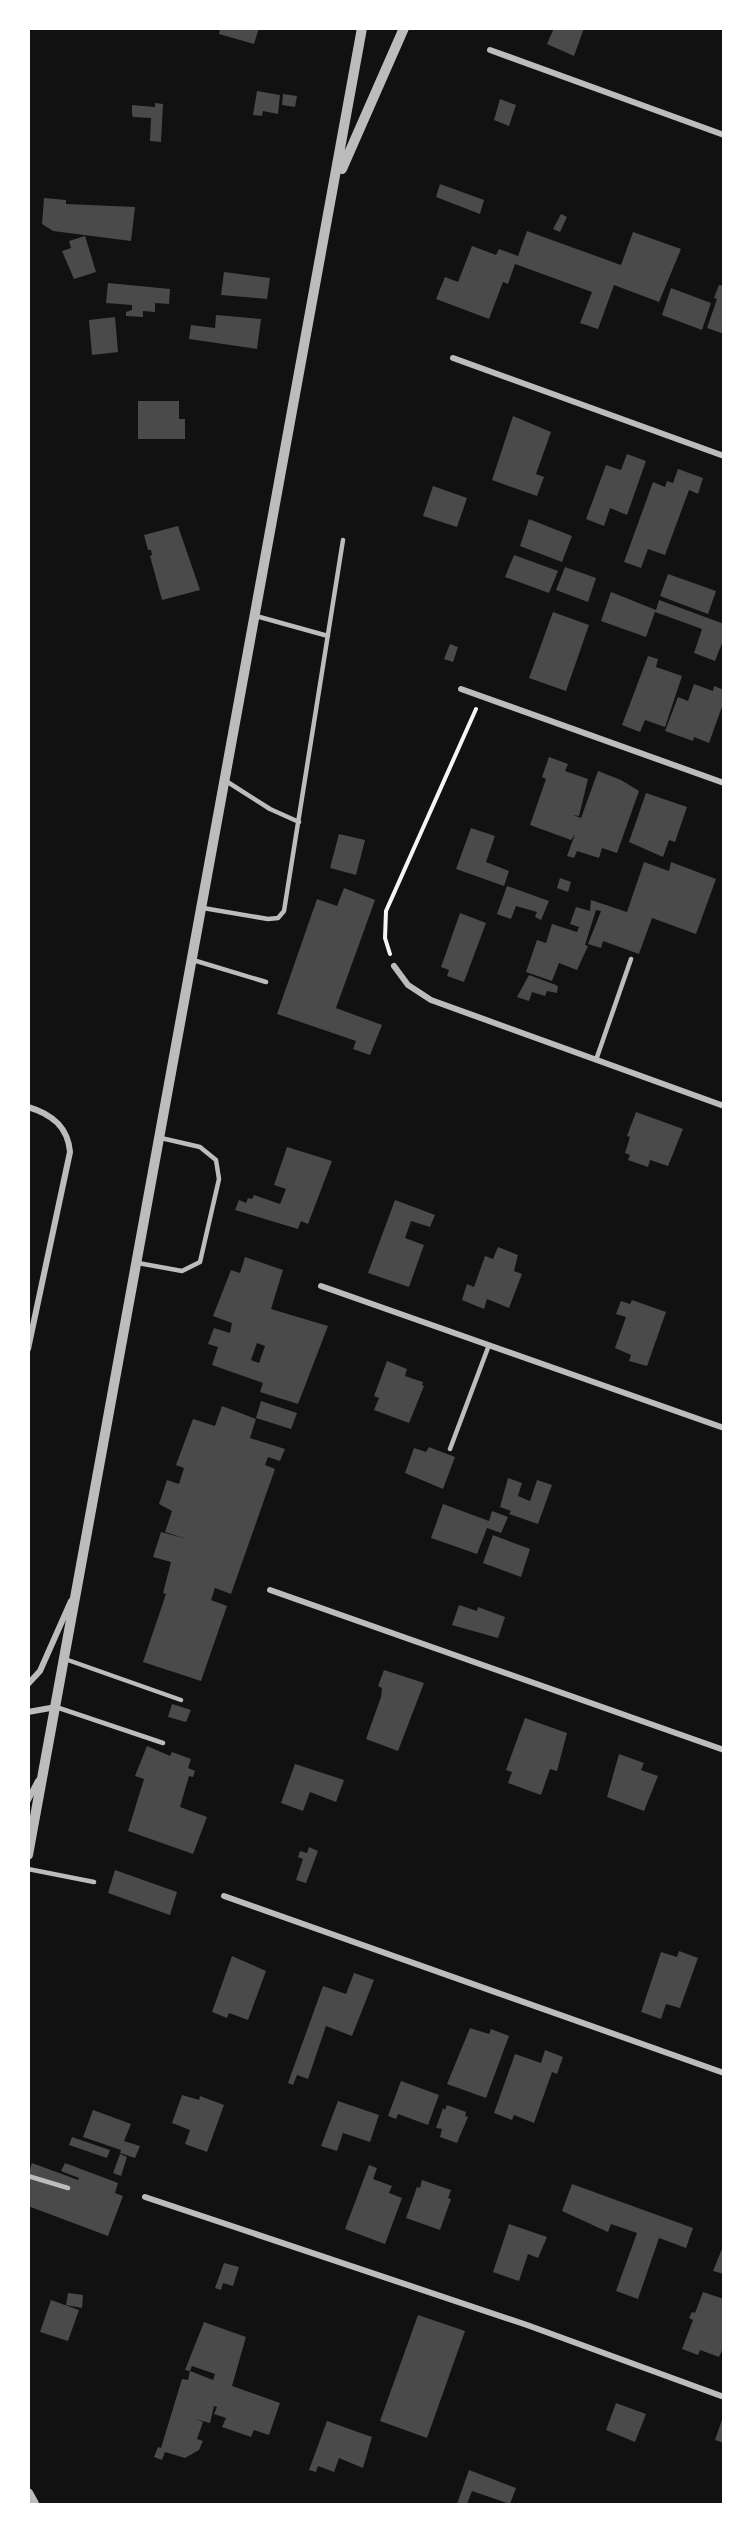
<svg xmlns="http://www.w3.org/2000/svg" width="752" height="2533" font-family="Lato,sans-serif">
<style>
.building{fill:#4a4a4a;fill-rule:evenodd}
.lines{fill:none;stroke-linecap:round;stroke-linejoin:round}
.path{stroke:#f5f5f5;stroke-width:4}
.service{stroke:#bcbcbc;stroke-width:4.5}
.minor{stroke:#bcbcbc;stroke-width:6}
.tertiary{stroke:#bcbcbc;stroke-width:10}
</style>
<rect width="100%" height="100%" fill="#111"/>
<path class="building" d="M 220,28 L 259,28 L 254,44 L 219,34 Z
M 554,28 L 584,28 L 574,56 L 547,44 Z
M 257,91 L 280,95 L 278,114 L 263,111 L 262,116 L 253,115 Z
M 283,94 L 297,96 L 295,107 L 282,105 Z
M 500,99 L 516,105 L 509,126 L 494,120 Z
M 155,103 L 163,104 L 161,142 L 150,141 L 151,118 L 133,117 L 132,114 L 132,105 L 155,107 Z
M 440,184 L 484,200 L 480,214 L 436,197 Z
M 44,198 L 66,200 L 66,204 L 135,207 L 131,241 L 53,231 L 42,224 Z
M 561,214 L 567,217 L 560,232 L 553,229 Z
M 527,231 L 621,265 L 633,232 L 681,249 L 659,302 L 614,285 L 598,329 L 580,323 L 592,292 L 515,264 L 508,284 L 503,282 L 489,319 L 436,299 L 445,277 L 458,282 L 472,246 L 496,255 L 499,249 L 518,256 Z
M 85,236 L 96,272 L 74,279 L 62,251 L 71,248 L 69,241 Z
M 224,272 L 270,278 L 267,299 L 221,295 Z
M 108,283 L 170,289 L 169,304 L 155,303 L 155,312 L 143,311 L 143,317 L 126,316 L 126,312 L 132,310 L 132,305 L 106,303 Z
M 719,285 L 724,286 L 724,334 L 707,328 L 717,299 L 714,298 Z
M 671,288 L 711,303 L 702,330 L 662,315 Z
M 216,315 L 261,319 L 257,349 L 189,339 L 191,325 L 215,328 Z
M 115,317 L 118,352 L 92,355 L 89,320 Z
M 138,401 L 179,401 L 179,419 L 185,419 L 185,439 L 138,439 Z
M 513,416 L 551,432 L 536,474 L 544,477 L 537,496 L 492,480 Z
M 627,454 L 646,461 L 627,515 L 610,508 L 604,526 L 586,519 L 606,465 L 621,470 Z
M 678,469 L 703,478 L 698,494 L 689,490 L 665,555 L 648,549 L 641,568 L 624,562 L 653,482 L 665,487 L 667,481 L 673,483 Z
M 433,486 L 467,498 L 457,527 L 423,516 Z
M 529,519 L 572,536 L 562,562 L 520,546 Z
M 178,526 L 200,590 L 162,600 L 150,556 L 152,555 L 151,550 L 148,550 L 144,535 Z
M 514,555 L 558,571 L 549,593 L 505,577 Z
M 565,567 L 596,578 L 588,602 L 556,590 Z
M 668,574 L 716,591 L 708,614 L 660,596 Z
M 611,592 L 656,610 L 659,600 L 724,624 L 724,638 L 715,661 L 694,653 L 702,629 L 655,612 L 646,637 L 601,621 Z
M 553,612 L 589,625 L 566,691 L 529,678 Z
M 450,644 L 458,647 L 453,662 L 444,659 Z
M 648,656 L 658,659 L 656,667 L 682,676 L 665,727 L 645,720 L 640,732 L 622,725 Z
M 694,684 L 713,691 L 714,686 L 724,690 L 724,701 L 709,743 L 694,737 L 693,741 L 665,731 L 678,697 L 688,701 Z
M 549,757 L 568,764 L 565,771 L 588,779 L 579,816 L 573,815 L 581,818 L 598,771 L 621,780 L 639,791 L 617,853 L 602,848 L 599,858 L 577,851 L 574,858 L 567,856 L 575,834 L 571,840 L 530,825 L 546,779 L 542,777 Z
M 646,793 L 687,807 L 675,842 L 669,840 L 663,857 L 629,842 Z
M 471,828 L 495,836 L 486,862 L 509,871 L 504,886 L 456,869 Z
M 339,834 L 365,840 L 356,875 L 330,868 Z
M 644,862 L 669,871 L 671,862 L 716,879 L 696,934 L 652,918 L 639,954 L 603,941 L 601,948 L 588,944 L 601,911 L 596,910 L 585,945 L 588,946 L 577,970 L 559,963 L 552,981 L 526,972 L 537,940 L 546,943 L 552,924 L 577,932 L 579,927 L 570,924 L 576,907 L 590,911 L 591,900 L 627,912 Z
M 560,878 L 571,882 L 568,892 L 557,888 Z
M 507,886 L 549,901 L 541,920 L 535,917 L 537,912 L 516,906 L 511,919 L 497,914 Z
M 344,888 L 375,900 L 336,1008 L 382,1025 L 370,1055 L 353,1049 L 356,1041 L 277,1014 L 317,899 L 337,906 Z
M 460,913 L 486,923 L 464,982 L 447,976 L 449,970 L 441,967 Z
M 529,975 L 556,985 L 558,987 L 557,993 L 547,991 L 545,996 L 532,992 L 529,1001 L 517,997 Z
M 636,1112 L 683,1129 L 668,1166 L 650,1160 L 648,1167 L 628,1160 L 630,1155 L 625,1153 L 630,1137 L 627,1136 Z
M 287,1147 L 332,1161 L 308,1224 L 301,1221 L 298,1229 L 235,1210 L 239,1200 L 246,1203 L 248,1198 L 252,1199 L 254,1195 L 280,1204 L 286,1189 L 292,1191 L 274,1185 Z
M 395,1200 L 435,1215 L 430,1227 L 411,1221 L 405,1238 L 424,1245 L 409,1287 L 368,1273 Z
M 498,1247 L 518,1255 L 514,1271 L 522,1274 L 509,1308 L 487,1299 L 484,1309 L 462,1300 L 467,1284 L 474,1287 L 485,1256 L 493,1259 Z
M 245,1257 L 283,1270 L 271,1309 L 328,1326 L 298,1404 L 260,1392 L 263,1383 L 212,1365 L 218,1347 L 208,1344 L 214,1328 L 230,1333 L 232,1323 L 213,1316 L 231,1270 L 240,1273 ZM 257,1343 L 265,1346 L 259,1363 L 251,1360 Z
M 632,1300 L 666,1312 L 647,1366 L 629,1361 L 631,1355 L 615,1348 L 626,1317 L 616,1314 L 621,1301 L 630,1304 Z
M 387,1361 L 407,1369 L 405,1376 L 423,1382 L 422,1385 L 424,1386 L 409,1423 L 374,1410 L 379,1398 L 374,1396 Z
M 261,1401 L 297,1413 L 291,1429 L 256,1418 Z
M 222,1406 L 256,1419 L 250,1438 L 285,1449 L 280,1461 L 268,1457 L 265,1465 L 275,1469 L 231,1594 L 215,1588 L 211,1600 L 227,1606 L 201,1681 L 143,1662 L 166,1594 L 163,1593 L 171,1562 L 153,1557 L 161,1532 L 187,1539 L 165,1532 L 172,1511 L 159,1504 L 167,1480 L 179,1484 L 184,1468 L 176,1465 L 193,1419 L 215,1426 Z
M 429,1447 L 455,1457 L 443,1489 L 405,1473 L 414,1448 L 426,1452 Z
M 508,1478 L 522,1483 L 518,1496 L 530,1501 L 537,1480 L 552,1485 L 538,1524 L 509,1514 L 511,1511 L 500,1507 Z
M 443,1504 L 489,1521 L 492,1511 L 508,1517 L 501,1533 L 487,1528 L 477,1554 L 431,1538 Z
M 493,1535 L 530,1549 L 521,1577 L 483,1563 Z
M 459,1605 L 477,1611 L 478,1607 L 505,1617 L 498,1638 L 452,1625 Z
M 384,1670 L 424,1683 L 398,1751 L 366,1739 L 381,1697 L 382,1688 L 378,1686 Z
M 172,1704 L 191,1710 L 186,1722 L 168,1717 Z
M 525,1718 L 567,1733 L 557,1771 L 550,1769 L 541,1795 L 508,1783 L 512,1772 L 506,1770 Z
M 147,1746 L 170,1756 L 172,1752 L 191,1759 L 188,1768 L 195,1771 L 193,1777 L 189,1776 L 180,1807 L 207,1817 L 193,1854 L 128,1831 L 144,1779 L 135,1776 Z
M 619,1754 L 644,1763 L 641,1770 L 658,1776 L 644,1811 L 607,1797 Z
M 295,1764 L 344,1780 L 336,1802 L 310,1792 L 303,1811 L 281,1803 Z
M 309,1847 L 318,1851 L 306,1883 L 296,1880 L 303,1859 L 298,1857 L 300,1851 L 307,1853 Z
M 115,1870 L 177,1892 L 170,1915 L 108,1893 Z
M 679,1951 L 698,1958 L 680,2008 L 666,2004 L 661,2019 L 641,2012 L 661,1952 L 677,1957 Z
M 232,1956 L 266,1971 L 248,2020 L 229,2013 L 227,2018 L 212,2012 Z
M 354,1973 L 374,1980 L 352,2036 L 326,2026 L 308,2079 L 297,2075 L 293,2085 L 288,2083 L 323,1986 L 346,1994 Z
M 470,2028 L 489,2034 L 491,2029 L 509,2036 L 486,2098 L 447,2084 Z
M 545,2050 L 563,2057 L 557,2074 L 552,2072 L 534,2123 L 514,2115 L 512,2120 L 494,2113 L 515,2054 L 541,2063 Z
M 401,2081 L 439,2095 L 428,2125 L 398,2114 L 396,2119 L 388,2116 Z
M 182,2095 L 199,2100 L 200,2096 L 224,2105 L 207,2152 L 185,2144 L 190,2130 L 172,2123 Z
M 338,2101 L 379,2115 L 370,2142 L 343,2133 L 337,2151 L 321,2146 Z
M 447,2105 L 466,2112 L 465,2116 L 468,2117 L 457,2143 L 440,2137 L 442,2129 L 436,2128 L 443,2108 L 445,2110 Z
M 93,2110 L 131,2124 L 124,2141 L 140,2146 L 135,2158 L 120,2153 L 121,2150 L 83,2137 Z
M 72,2137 L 110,2150 L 107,2158 L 69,2145 Z
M 120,2154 L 127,2157 L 121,2176 L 113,2173 Z
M 32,2163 L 78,2180 L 79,2178 L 61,2171 L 65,2163 L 118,2183 L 115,2193 L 123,2196 L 108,2236 L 28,2206 L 28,2174 Z
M 369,2165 L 377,2168 L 373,2179 L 392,2186 L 389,2193 L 402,2198 L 385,2244 L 345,2229 Z
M 422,2180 L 451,2190 L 448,2198 L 451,2199 L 440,2230 L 406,2218 L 417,2187 L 420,2188 Z
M 572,2184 L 693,2228 L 686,2248 L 659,2238 L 638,2299 L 616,2291 L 637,2233 L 611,2224 L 608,2232 L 562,2211 Z
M 509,2224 L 547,2237 L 538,2258 L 528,2254 L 519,2281 L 493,2272 Z
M 724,2244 L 724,2274 L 713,2271 Z
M 224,2263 L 239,2267 L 233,2286 L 223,2283 L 221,2290 L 215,2288 Z
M 703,2292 L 724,2299 L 724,2346 L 719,2357 L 700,2350 L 698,2355 L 682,2349 L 693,2320 L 689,2318 L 692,2312 L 695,2313 Z
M 68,2293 L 83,2295 L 82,2308 L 66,2305 Z
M 51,2300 L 79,2310 L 68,2341 L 40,2332 Z
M 418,2315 L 465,2331 L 427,2438 L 380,2421 Z
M 204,2322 L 246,2337 L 232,2386 L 280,2403 L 269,2435 L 254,2430 L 251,2437 L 222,2427 L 226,2418 L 214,2414 L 217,2407 L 214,2406 L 210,2423 L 195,2419 L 203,2422 L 197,2439 L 203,2441 L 199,2450 L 185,2458 L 165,2452 L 162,2460 L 154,2457 L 158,2447 L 161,2448 L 182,2379 L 188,2380 L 190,2371 L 185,2370 ZM 192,2366 L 215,2374 L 213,2380 L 190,2371 Z
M 616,2403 L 646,2414 L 635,2442 L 606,2430 Z
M 723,2417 L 724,2417 L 724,2443 L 715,2440 Z
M 327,2421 L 372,2437 L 363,2468 L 339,2458 L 334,2472 L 318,2466 L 316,2472 L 309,2470 Z
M 469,2470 L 516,2488 L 510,2504 L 472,2491 L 467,2504 L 457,2504 Z"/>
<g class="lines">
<path class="path" d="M 390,954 L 385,938 L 386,911 L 476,709"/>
<path class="service" d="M 256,616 L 328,636
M 226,781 L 270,809 L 299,822
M 203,908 L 268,919 L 278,918 L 284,911 L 343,540
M 193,960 L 266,982
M 596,1060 L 631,959
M 138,1263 L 182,1271 L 200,1262 L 219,1179 L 216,1160 L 200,1147 L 161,1138
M 450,1449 L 489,1345
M 65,1659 L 181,1700
M 56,1707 L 163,1743
M 28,1869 L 94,1882
M 28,2176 L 68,2188"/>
<path class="minor" d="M 490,50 L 724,135
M 453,358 L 724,456
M 461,689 L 724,783
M 394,966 L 408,985 L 431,1000 L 724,1106
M 28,1107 C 52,1114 68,1127 70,1152 L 28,1349
M 321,1286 L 724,1428
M 270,1590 L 724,1750
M 28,1684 L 40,1671 L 71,1601
M 28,1712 L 56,1707
M 28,1800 L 38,1781
M 224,1896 L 724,2073
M 145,2197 L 527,2325 L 724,2397"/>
<path class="tertiary" d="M 342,169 L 404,28
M 28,1855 L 362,28
M 28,2493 L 34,2504"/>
</g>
<rect width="752" height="2533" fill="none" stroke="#ffffff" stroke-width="60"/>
</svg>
